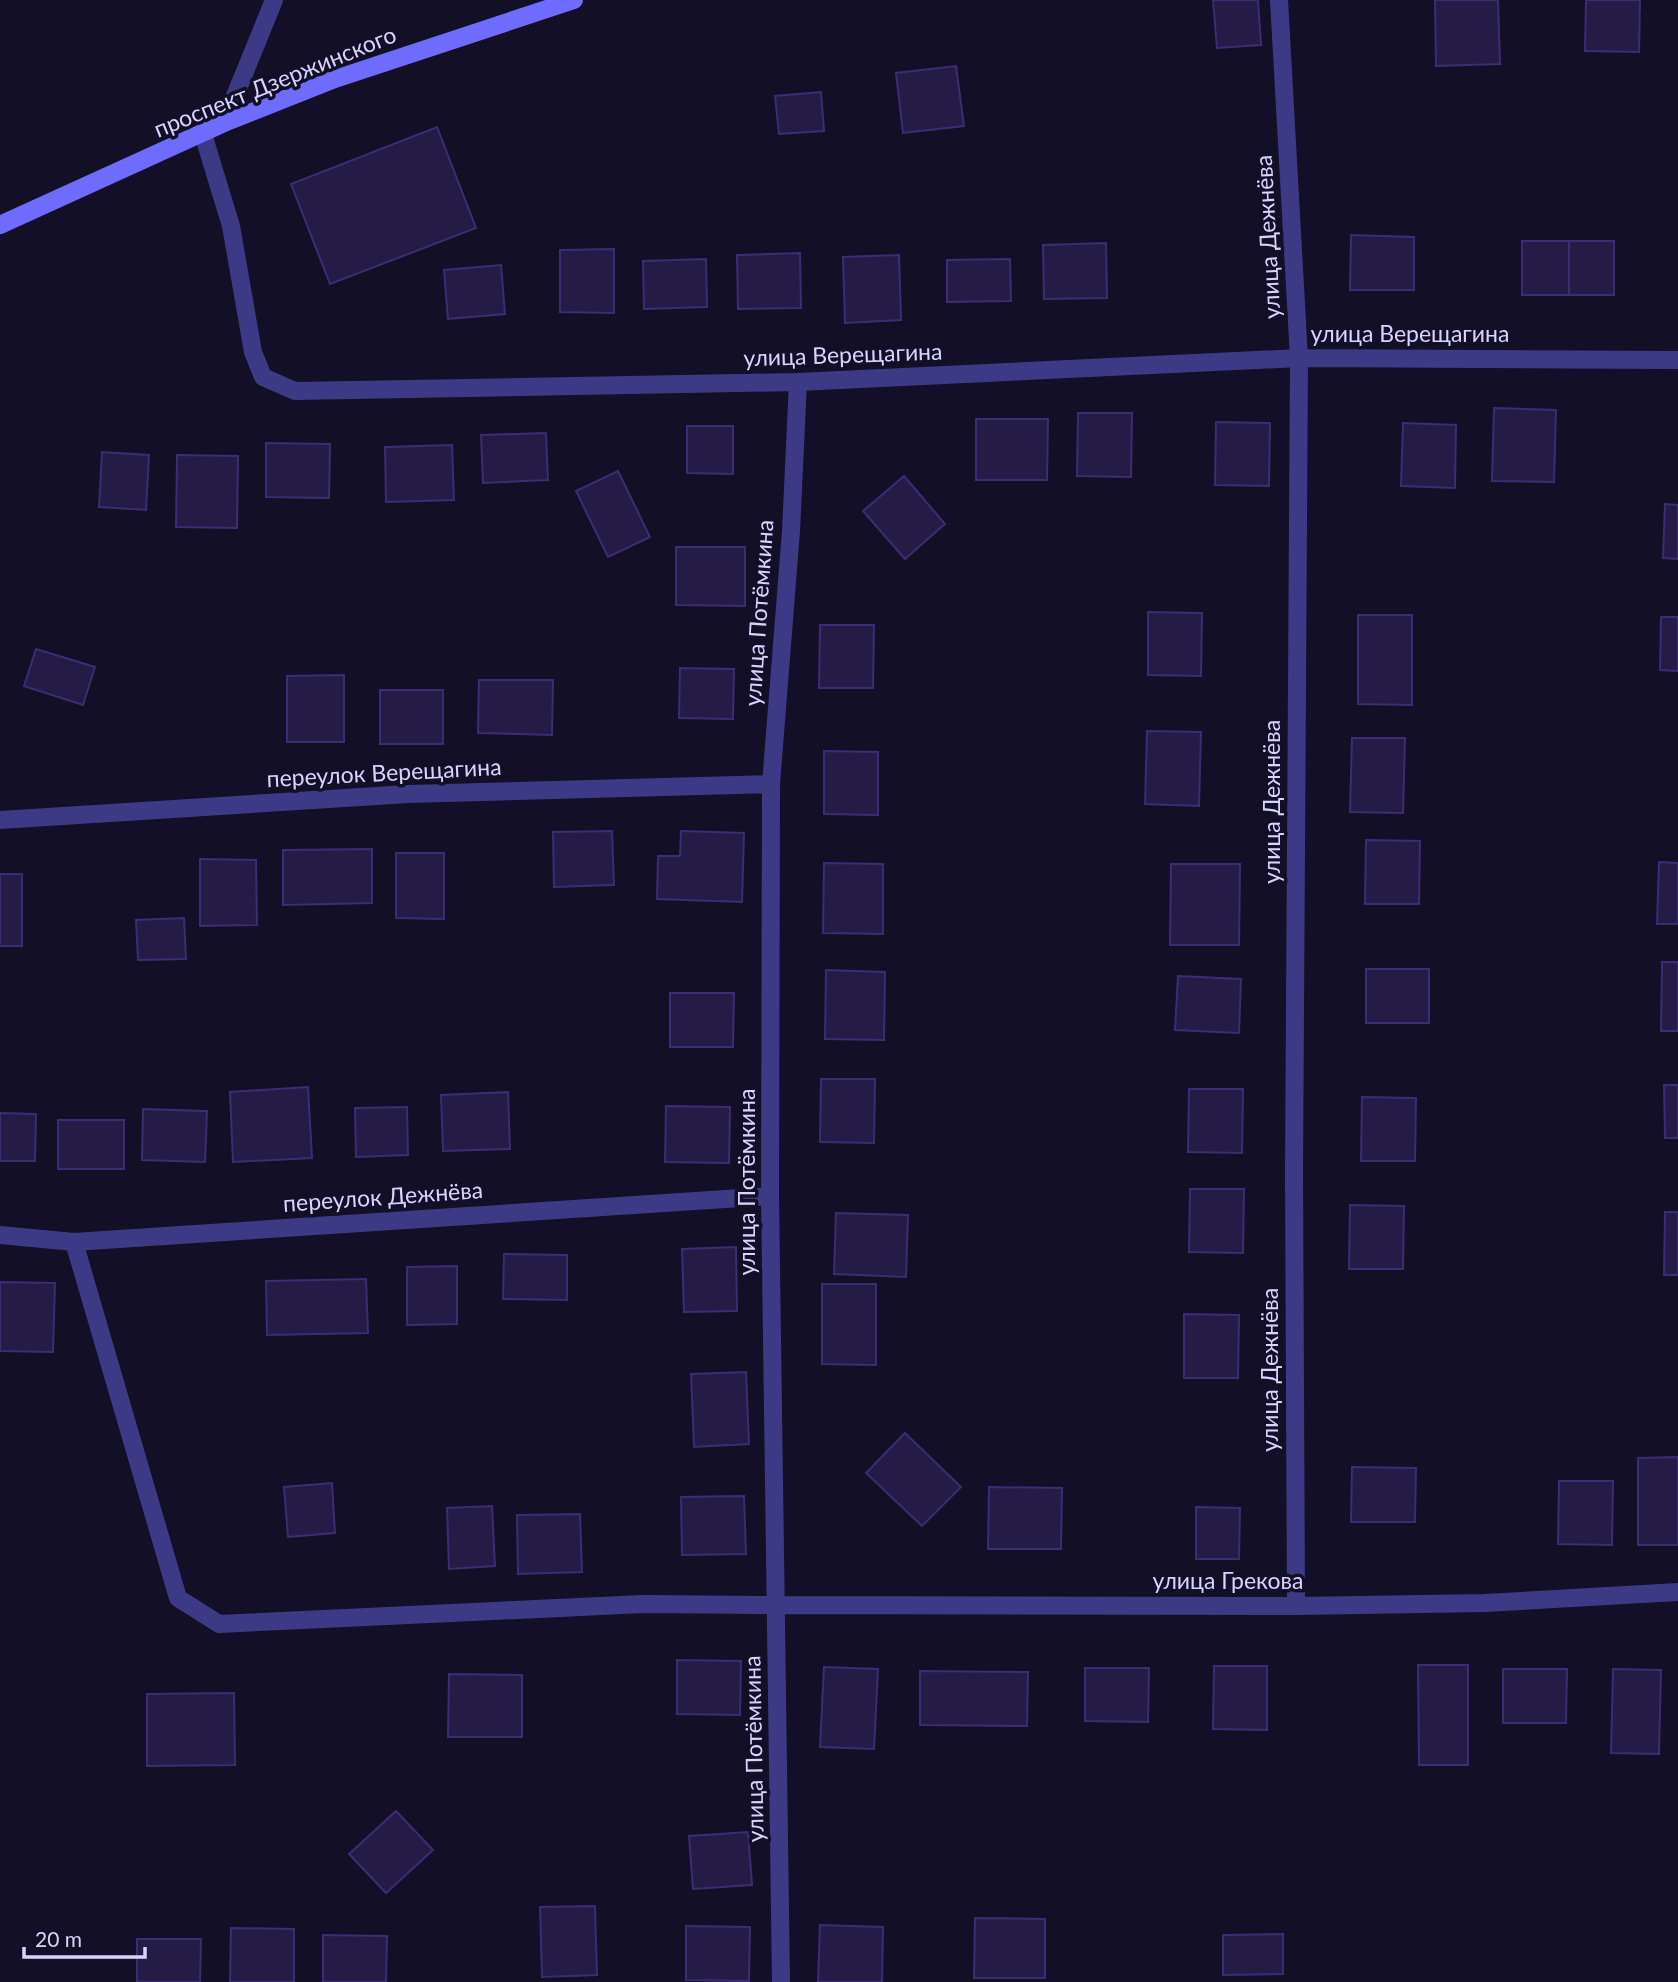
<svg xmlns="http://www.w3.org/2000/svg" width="1678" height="1982" font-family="Lato,sans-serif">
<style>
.building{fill:#241b47;stroke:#3b2d73;stroke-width:2}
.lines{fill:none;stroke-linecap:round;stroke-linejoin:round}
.lane{stroke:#3d3a85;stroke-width:18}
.street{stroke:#3d3a85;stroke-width:18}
.secondary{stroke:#6f6bff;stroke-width:18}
.labels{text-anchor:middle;stroke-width:7;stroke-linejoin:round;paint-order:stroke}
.street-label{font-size:23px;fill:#d9d4ff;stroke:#130f26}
</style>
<rect width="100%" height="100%" fill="#130f26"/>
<path class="building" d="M 1213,0 L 1258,0 L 1261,45 L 1217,48 Z
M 1435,0 L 1498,0 L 1500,64 L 1436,66 Z
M 1586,0 L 1640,0 L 1639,52 L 1585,51 Z
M 956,66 L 964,126 L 903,133 L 896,73 Z
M 821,92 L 824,131 L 779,134 L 775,96 Z
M 437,127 L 476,228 L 330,284 L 291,184 Z
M 1351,235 L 1414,237 L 1414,290 L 1350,290 Z
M 1522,241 L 1569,241 L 1569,295 L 1522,295 Z
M 1569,241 L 1614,241 L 1614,295 L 1569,295 Z
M 1106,243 L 1107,298 L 1044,299 L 1043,245 Z
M 614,249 L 614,313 L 560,312 L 560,250 Z
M 800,253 L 801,308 L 738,309 L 737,255 Z
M 899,255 L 901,320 L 845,323 L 843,257 Z
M 706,259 L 707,307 L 644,309 L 643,261 Z
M 1010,259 L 1011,301 L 947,302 L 947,260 Z
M 501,265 L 505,314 L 448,319 L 444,270 Z
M 1494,408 L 1556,410 L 1554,482 L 1492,481 Z
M 1078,413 L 1132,413 L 1131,477 L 1077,476 Z
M 976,419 L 1048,419 L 1047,480 L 976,480 Z
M 1216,422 L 1270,423 L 1269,486 L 1215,485 Z
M 1403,423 L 1456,425 L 1455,488 L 1401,486 Z
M 687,426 L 733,426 L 733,474 L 687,473 Z
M 546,433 L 548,480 L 483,483 L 481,435 Z
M 266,443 L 330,444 L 329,498 L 266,497 Z
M 452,445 L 454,500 L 386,502 L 385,447 Z
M 102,452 L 149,455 L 146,510 L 99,507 Z
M 177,455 L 238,456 L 237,528 L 176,527 Z
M 618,471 L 650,537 L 608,557 L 576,491 Z
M 904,476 L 945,524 L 905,559 L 863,511 Z
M 1665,504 L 1678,505 L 1678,559 L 1663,558 Z
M 676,547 L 745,547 L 745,606 L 676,605 Z
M 1148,612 L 1202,613 L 1201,676 L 1148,675 Z
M 1358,615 L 1412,615 L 1412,705 L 1358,704 Z
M 1661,617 L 1678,617 L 1678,671 L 1660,670 Z
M 820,625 L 874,625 L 873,688 L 819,688 Z
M 36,649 L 95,667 L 83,705 L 24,686 Z
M 680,668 L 734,669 L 733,719 L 679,718 Z
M 344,675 L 344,742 L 287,742 L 287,676 Z
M 479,680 L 553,680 L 552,735 L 478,733 Z
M 380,690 L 443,690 L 443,744 L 380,744 Z
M 1147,731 L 1201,732 L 1199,806 L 1145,804 Z
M 1352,738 L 1405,738 L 1403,813 L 1350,812 Z
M 824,751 L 878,752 L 878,815 L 824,814 Z
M 612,831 L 614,885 L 554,887 L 553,832 Z
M 681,831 L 744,833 L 742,902 L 657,899 L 658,856 L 680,856 Z
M 1366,840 L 1420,841 L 1419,904 L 1365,904 Z
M 372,849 L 372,903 L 283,905 L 283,850 Z
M 396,853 L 444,853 L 444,919 L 396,918 Z
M 200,859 L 256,860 L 257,925 L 200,926 Z
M 1659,862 L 1678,863 L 1678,924 L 1657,924 Z
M 824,863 L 883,864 L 883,934 L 823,933 Z
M 1171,864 L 1240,864 L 1239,945 L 1170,945 Z
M 0,874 L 22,874 L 22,946 L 0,946 Z
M 184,918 L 186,959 L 138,960 L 136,920 Z
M 1662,962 L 1678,962 L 1678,1031 L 1661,1031 Z
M 1366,969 L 1429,969 L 1429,1023 L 1366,1023 Z
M 826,970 L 885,972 L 884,1040 L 825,1039 Z
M 1178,976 L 1241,979 L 1239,1033 L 1175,1030 Z
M 670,993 L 734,993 L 733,1047 L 670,1047 Z
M 821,1079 L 875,1079 L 874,1143 L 820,1142 Z
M 1664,1085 L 1678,1085 L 1678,1138 L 1665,1138 Z
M 308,1087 L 312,1158 L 233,1162 L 230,1092 Z
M 1189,1089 L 1243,1089 L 1242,1153 L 1188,1152 Z
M 508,1092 L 510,1149 L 443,1151 L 441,1095 Z
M 1362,1097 L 1416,1098 L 1415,1161 L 1361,1161 Z
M 666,1106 L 730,1107 L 729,1163 L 665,1162 Z
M 407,1107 L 408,1155 L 356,1157 L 355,1108 Z
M 143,1109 L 207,1111 L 205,1162 L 142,1160 Z
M 0,1113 L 36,1114 L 35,1161 L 0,1161 Z
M 58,1120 L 124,1120 L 124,1169 L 58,1169 Z
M 1190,1189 L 1244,1189 L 1243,1253 L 1189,1252 Z
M 1350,1205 L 1404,1206 L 1403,1269 L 1349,1269 Z
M 1665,1212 L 1678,1212 L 1678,1275 L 1664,1275 Z
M 836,1213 L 908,1215 L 906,1277 L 834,1274 Z
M 736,1247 L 737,1311 L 684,1312 L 682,1249 Z
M 504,1254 L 567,1255 L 567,1300 L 503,1299 Z
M 457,1266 L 457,1324 L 407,1325 L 407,1267 Z
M 366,1279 L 368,1333 L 267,1335 L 266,1281 Z
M 0,1282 L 55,1283 L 53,1352 L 0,1351 Z
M 822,1284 L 876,1284 L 876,1365 L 822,1364 Z
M 1184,1314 L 1239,1315 L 1238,1378 L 1184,1378 Z
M 746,1372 L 749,1444 L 694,1447 L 691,1374 Z
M 905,1433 L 961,1487 L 922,1526 L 866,1473 Z
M 1678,1457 L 1678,1545 L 1638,1545 L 1638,1458 Z
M 1352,1467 L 1416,1468 L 1415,1522 L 1351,1522 Z
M 1559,1481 L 1613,1481 L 1612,1545 L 1558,1544 Z
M 332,1483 L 335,1533 L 288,1537 L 284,1487 Z
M 989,1487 L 1062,1488 L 1061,1549 L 988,1549 Z
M 744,1496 L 746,1554 L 682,1555 L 681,1497 Z
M 492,1506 L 495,1566 L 449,1569 L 447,1508 Z
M 1196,1507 L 1240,1508 L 1239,1559 L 1196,1559 Z
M 580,1514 L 582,1572 L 518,1574 L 517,1515 Z
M 677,1660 L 741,1661 L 740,1715 L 677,1714 Z
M 1418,1665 L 1468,1665 L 1468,1765 L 1419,1765 Z
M 1214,1666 L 1267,1666 L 1267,1730 L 1213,1729 Z
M 824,1667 L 878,1669 L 874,1749 L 820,1747 Z
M 1085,1668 L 1149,1668 L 1148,1722 L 1085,1721 Z
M 1503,1669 L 1567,1669 L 1566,1723 L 1503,1723 Z
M 1613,1669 L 1661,1670 L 1659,1754 L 1611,1753 Z
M 920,1671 L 1028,1672 L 1027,1726 L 920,1725 Z
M 449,1674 L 522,1675 L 522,1737 L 448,1737 Z
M 234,1693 L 235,1765 L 147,1766 L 147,1694 Z
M 396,1811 L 433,1850 L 386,1893 L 349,1854 Z
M 748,1832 L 752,1885 L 693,1889 L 689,1836 Z
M 595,1906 L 597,1975 L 542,1977 L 540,1907 Z
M 975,1918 L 1045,1919 L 1045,1978 L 974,1978 Z
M 820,1925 L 883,1927 L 882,1982 L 818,1982 Z
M 686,1926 L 750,1927 L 749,1981 L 686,1980 Z
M 231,1928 L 294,1929 L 294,1982 L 230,1982 Z
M 1283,1934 L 1283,1974 L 1223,1975 L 1223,1935 Z
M 323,1935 L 387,1936 L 386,1982 L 323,1982 Z
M 137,1939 L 201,1939 L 200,1982 L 137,1982 Z"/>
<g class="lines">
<path class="lane" d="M 224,123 L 274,0
M 74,1242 L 178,1598 L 219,1624 L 643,1604 L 777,1605"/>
<path class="street" d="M 1279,0 L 1299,358 L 1294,1172 L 1296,1606
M 203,134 L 231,226 L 253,352 L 263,377 L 295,391 L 798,382 L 1299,358 L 1678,360
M 0,820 L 408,794 L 771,784
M 0,1235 L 74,1242 L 770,1196
M 777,1605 L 1296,1606 L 1485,1603 L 1678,1592
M 781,1982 L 770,1196 L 771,784 L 791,531 L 798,382"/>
<path class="secondary" d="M 0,225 L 224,123 L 335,79 L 574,0"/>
</g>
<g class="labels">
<g class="street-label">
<text transform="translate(275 82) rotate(-22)" y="8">проспект Дзержинского</text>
<text transform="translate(1268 237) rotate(-93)" y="8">улица Дежнёва</text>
<text x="1410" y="342">улица Верещагина</text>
<text transform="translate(843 355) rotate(-2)" y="8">улица Верещагина</text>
<text transform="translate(759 613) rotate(-86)" y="8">улица Потёмкина</text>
<text transform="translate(384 773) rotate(-3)" y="8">переулок Верещагина</text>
<text transform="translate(1272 802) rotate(-90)" y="8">улица Дежнёва</text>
<text transform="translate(747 1182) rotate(-90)" y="8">улица Потёмкина</text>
<text transform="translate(383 1197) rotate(-4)" y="8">переулок Дежнёва</text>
<text transform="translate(1270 1370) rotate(-90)" y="8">улица Дежнёва</text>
<text x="1228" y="1589">улица Грекова</text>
<text transform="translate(754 1749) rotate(-91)" y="8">улица Потёмкина</text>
</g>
</g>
<path d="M24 1947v10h121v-10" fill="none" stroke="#d9d4ff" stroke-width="3.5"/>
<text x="35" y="1947" font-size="21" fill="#d9d4ff" stroke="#130f26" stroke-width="5" paint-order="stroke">20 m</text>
</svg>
